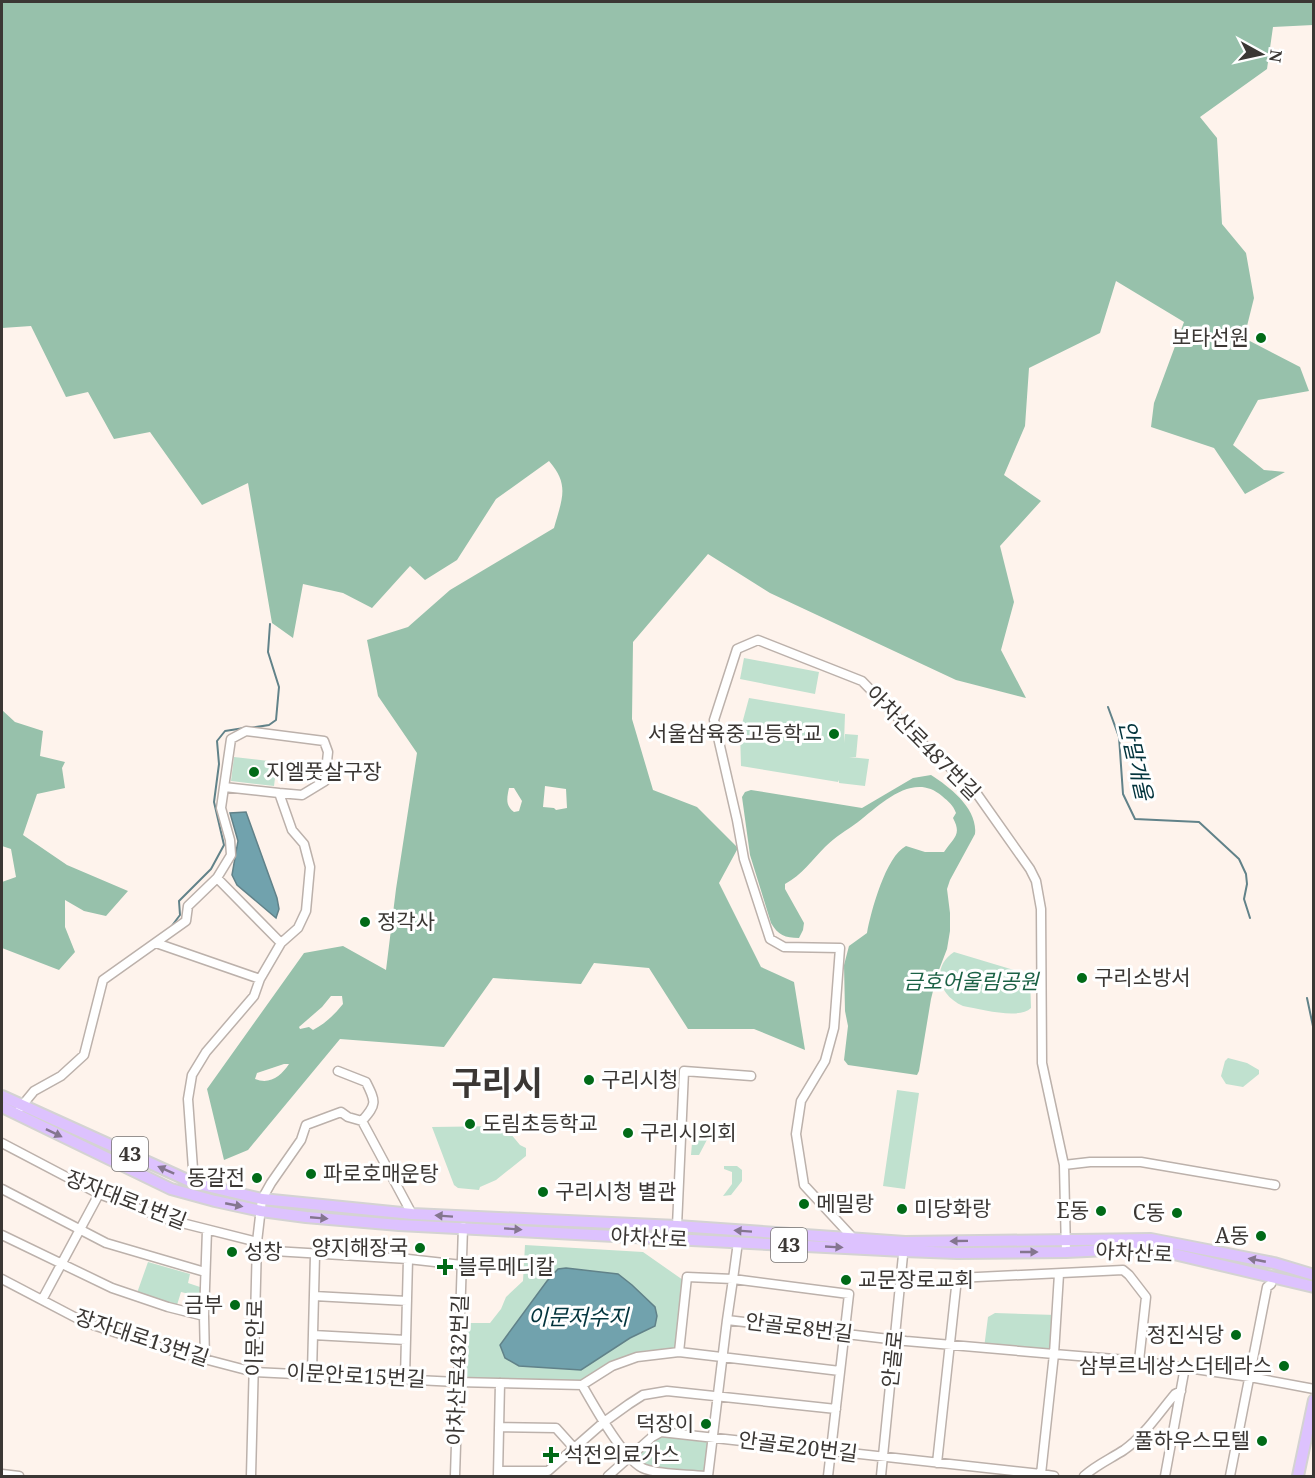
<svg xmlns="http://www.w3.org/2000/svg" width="1315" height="1478" font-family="'Noto Serif','Noto Sans KR',serif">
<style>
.green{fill:#c0e1cf}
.forest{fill:#97c1ab;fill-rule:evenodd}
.water{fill:#71a2ad;stroke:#618289;stroke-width:1.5}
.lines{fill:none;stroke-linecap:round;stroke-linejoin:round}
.stream{stroke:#618289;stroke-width:2}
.minor-casing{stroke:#bcb1ab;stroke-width:11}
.major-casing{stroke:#d4d3d2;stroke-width:14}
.minor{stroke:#fff;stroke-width:8}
.major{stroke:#ddc2fe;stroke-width:10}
.oneway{fill:#84768f}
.poi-dot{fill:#016a17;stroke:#fff;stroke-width:2}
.labels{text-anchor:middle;stroke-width:6;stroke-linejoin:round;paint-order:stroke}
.shield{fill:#fff;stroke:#767371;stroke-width:1.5}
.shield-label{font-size:20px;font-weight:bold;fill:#3b3734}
.poi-label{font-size:21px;fill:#3b3734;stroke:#fff;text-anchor:start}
.street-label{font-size:21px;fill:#3b3734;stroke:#fff}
.park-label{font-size:21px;font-style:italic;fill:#1c6246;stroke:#fff}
.water-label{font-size:22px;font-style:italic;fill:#03343d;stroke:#fff}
.town-label{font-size:33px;font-weight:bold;fill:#3b3734;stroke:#fff}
</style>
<rect width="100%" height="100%" fill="#fef3ec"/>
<path class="green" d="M 744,658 L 819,672 L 815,694 L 740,679 Z
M 749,698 L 845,714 L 844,743 L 845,734 L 858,735 L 856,757 L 849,757 L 869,759 L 865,786 L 839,783 L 839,780 L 838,782 L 741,766 L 740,731 Z
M 234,757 L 277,762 L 274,786 L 231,781 Z
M 954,952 L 1030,975 L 1031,1008 C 1019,1020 981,1009 963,1006 C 939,996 930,968 954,952 Z
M 1228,1058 L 1247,1063 L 1259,1070 L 1259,1074 L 1243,1087 L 1226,1084 L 1221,1076 L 1225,1061 Z
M 897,1090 L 919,1093 L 905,1189 L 883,1186 Z
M 503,1126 L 502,1132 L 510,1133 L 520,1145 L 526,1148 L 526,1156 L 496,1180 L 480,1187 L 479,1190 L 458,1188 L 454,1185 L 432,1127 Z
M 693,1131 L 700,1132 L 701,1138 L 706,1136 L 706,1133 L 710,1134 L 699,1155 L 691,1155 Z
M 724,1166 L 737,1166 L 742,1170 L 742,1181 L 731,1195 L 723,1196 L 732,1184 L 732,1172 L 724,1169 Z
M 525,1245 L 643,1252 L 683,1280 L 676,1349 L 642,1351 L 607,1365 L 580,1382 L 464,1379 L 466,1323 L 490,1323 L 501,1309 L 506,1297 L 523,1281 Z
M 148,1262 L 190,1274 L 188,1283 L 203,1288 L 202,1297 L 181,1292 L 177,1305 L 137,1293 Z
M 995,1313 L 1056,1315 L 1054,1354 L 984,1348 L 988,1317 Z
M 661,1435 L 709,1438 L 704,1474 L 650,1467 L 640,1464 L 637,1456 Z"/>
<path class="forest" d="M 2,2 L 1313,2 L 1313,25 L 1273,27 L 1267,69 L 1200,117 L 1217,138 L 1222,224 L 1246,253 L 1254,298 L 1244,338 L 1300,367 L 1309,391 L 1258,400 L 1233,445 L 1264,470 L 1285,472 L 1245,494 L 1214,448 L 1151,427 L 1154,403 L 1184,322 L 1116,281 L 1100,333 L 1029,368 L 1025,426 L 1004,475 L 1041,501 L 1000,546 L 1014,602 L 1001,650 L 1026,698 L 956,680 L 770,593 L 708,554 L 633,642 L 632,719 L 653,790 L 697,807 L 738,848 L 719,883 L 761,967 L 794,982 L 805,1050 L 754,1029 L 688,1029 L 649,968 L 594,963 L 581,984 L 493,978 L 444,1047 L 340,1039 L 248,1150 L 224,1160 L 207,1089 L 304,953 L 343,946 L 386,970 L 396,889 L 417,753 L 378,696 L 367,640 L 408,627 L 450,590 L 554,528 C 562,499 570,485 549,461 L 496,499 L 457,560 L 425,580 L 410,566 L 372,608 L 343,593 L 303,584 L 293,638 L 272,623 L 248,483 L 202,505 L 150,432 L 114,439 L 88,392 L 66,397 L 31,326 L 2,328 ZM 545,786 L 566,789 L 567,808 L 556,810 L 554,808 L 543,807 ZM 509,788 L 514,788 L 522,801 L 519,811 L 514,812 C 505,805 507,798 509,788 ZM 331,996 L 342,996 L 343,1004 C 334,1015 326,1023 313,1030 L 309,1027 L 300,1029 L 299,1027 L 322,1007 ZM 284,1064 L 289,1064 C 281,1076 270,1085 255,1079 L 257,1073 Z
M 2,710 L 15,722 L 43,731 L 40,756 L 65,762 L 62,768 L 65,788 L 37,794 L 23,835 L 67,865 L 128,891 L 106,916 L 84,911 L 65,900 L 65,927 L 75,952 L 59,970 L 2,948 L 2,882 L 16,877 L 11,849 L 2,846 Z
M 931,775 C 950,787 978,809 975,834 L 950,880 L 947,889 L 950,913 L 950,931 L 947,949 L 937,975 L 931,999 L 919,1071 L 917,1075 L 848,1065 L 844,1060 L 848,1026 L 845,1011 L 844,965 L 849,946 L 867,933 C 871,911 886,856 906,846 L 925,852 L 944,852 C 954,837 962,835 953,818 L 956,813 C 953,805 949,802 942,796 C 913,771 881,804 858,822 C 847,830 835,837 825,847 C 812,860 802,875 785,884 L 785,889 L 804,923 L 803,930 L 799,938 C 785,938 778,935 771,923 L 750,855 L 742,797 L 745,792 L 751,790 L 862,808 L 913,778 Z"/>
<path class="water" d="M 246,812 L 277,898 L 279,909 L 276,918 L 237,885 L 232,875 L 238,841 L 230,813 Z
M 566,1268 L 618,1274 L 632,1285 L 655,1307 L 657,1316 L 655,1326 L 630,1338 L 581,1370 L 519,1366 L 505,1358 L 500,1345 L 547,1281 L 558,1269 Z"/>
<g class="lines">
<path class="stream" d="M 1108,707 L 1119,737 L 1123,794 L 1135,819 L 1199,822 L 1239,859 L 1246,874 L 1247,884 L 1244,899 L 1250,918
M 250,728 L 269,725 L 276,720 L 279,687 L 268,652 L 270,624
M 171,927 L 180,915 L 179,901 L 211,869 L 224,845 L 214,802 L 219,764 L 217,741 L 225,731 L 244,728
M 1307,998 L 1314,1031"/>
<g class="minor-casing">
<path id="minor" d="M 224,787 L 279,793
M 217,878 L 281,943
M 156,943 L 260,979
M 338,1071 L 366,1082 C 376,1102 377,1104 362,1121
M 20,1108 L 34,1091 L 61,1076 L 84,1055 L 103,980 L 186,921 L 188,906 L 217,878 L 231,855 L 230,840 L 221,808 L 231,739 L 246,731 L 324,741 L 328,752 L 325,781 L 302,795 L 279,793 L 292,830 L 304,844 L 310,867 L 306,911 L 298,928 L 281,943 L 260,979 L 254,996 L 206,1052 L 192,1075 L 188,1099 L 194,1183
M 2,1143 L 99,1194 L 170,1220 L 257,1242
M 1064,1165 L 1090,1162 L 1141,1162 L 1275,1185
M 2,1189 L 106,1243 L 205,1272
M 677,1226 L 684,1071 L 751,1076
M 2,1235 L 112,1288 L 168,1307 L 204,1316
M 853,1238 L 804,1185 L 796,1134 L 801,1101 L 825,1061 L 834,1028 L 840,948 L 784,947 L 770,939 L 744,859 L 737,820 L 714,720 L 737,649 L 758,640 L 862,681 L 930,751 L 970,784 L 1030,869 L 1036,881 L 1041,909 L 1042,1063 L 1064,1165 L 1066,1252
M 738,1242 L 733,1279 L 849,1294 L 828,1476
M 257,1250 L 408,1259 L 462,1265
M 2,1279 L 84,1322 L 166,1349 L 254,1372 L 457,1382 L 582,1385 L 612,1366 L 637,1357 L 679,1352 L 687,1277 L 733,1279 L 727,1320 L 906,1341 L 1054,1354 L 1041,1474 L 1054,1476
M 314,1296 L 407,1301
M 42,1300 L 99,1194
M 313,1335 L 406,1340
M 679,1352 L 840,1371
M 205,1360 L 204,1316 L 207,1230
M 1139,1361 L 1250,1377 L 1314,1389
M 312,1373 L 315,1255
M 405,1378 L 408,1259
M 582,1385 C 593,1404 625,1463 645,1469 C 663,1475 686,1474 705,1476
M 499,1427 L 556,1428 L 574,1448
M 937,1463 L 957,1278 L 1123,1270 L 1129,1275 L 1146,1297 L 1139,1361 L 1054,1354 L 1059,1274
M 498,1471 L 548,1471 L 604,1422 L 629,1404 L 643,1395 L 667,1391 L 836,1409
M 2,1474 L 19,1476
M 498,1475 L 500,1383
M 251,1476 L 257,1242 L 262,1199 L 271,1183 L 301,1140 L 306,1125 L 341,1112 L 348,1117 L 362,1121 L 412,1214
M 455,1476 L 463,1227
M 608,1476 L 652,1437 L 661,1432 L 1041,1474 L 1040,1476
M 708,1476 L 727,1320
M 881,1476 L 904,1245
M 1084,1476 C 1096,1465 1110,1459 1124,1450 C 1144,1436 1159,1413 1175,1394 L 1181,1391
M 1165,1476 L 1185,1367
M 1230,1476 L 1267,1287 L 1271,1284 L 1273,1277"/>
</g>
<g class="major-casing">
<path id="major" d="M 2,1096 L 194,1183 L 262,1199 L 412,1214 L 677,1226 L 905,1242 L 1151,1239 L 1274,1263 L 1314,1275
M 2,1107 L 171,1189 L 215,1201 L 261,1211 L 306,1217 L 399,1225 L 904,1251 L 957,1253 L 1066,1252 L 1129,1249 L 1157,1250 L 1314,1287
M 1298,1476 L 1314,1400"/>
</g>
<use href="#minor" class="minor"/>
<use href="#major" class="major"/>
</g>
<defs><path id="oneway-solid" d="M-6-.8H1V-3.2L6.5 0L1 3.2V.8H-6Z" transform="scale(1.5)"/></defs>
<g class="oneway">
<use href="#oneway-solid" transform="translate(54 1133) rotate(26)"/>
<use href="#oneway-solid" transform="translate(166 1170) rotate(-156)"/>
<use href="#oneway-solid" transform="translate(234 1205) rotate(11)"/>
<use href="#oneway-solid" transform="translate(444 1216) rotate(-176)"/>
<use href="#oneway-solid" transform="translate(319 1218) rotate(5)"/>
<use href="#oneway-solid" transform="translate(513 1229) rotate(4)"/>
<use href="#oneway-solid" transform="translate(743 1231) rotate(-176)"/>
<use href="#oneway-solid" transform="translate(959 1241) rotate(179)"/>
<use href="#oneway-solid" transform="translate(834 1247) rotate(3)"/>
<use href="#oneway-solid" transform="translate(1029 1252)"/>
<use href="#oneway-solid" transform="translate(1257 1260) rotate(-169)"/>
</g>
<g class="poi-dot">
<circle cx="1261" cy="338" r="6"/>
<circle cx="834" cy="734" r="6"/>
<circle cx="254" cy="772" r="6"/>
<circle cx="365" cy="922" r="6"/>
<circle cx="1082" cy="978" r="6"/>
<circle cx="589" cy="1080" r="6"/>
<circle cx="470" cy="1124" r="6"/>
<circle cx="628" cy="1133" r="6"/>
<circle cx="311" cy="1174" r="6"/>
<circle cx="257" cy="1178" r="6"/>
<circle cx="543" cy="1192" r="6"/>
<circle cx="804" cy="1204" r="6"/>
<circle cx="902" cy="1209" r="6"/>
<circle cx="1101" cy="1211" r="6"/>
<circle cx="1177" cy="1213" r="6"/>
<circle cx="1261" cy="1236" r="6"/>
<circle cx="420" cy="1248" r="6"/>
<circle cx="232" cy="1252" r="6"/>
<path d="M442 1258h6v6h6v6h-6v6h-6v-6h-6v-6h6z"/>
<circle cx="846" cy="1280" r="6"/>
<circle cx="235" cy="1305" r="6"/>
<circle cx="1236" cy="1335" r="6"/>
<circle cx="1284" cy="1366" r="6"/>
<circle cx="706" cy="1424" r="6"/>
<circle cx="1262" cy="1441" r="6"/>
<path d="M548 1446h6v6h6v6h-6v6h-6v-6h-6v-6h6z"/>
</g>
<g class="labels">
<g class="shield">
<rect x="112" y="1137" width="36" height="34" rx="4.5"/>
<rect x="771" y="1228" width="36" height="34" rx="4.5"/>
</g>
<g class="shield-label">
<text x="130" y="1161">43</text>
<text x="789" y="1252">43</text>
</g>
<g class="poi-label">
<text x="1249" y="345" text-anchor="end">보타선원</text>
<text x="822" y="741" text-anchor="end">서울삼육중고등학교</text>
<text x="266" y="779">지엘풋살구장</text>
<text x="377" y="929">정각사</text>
<text x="1094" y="985">구리소방서</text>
<text x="601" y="1087">구리시청</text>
<text x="482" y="1131">도림초등학교</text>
<text x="640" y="1140">구리시의회</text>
<text x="323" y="1181">파로호매운탕</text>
<text x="245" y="1185" text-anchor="end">동갈전</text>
<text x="555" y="1199">구리시청 별관</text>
<text x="816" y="1211">메밀랑</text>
<text x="914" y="1216">미당화랑</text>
<text x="1089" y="1218" text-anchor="end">E동</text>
<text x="1165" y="1220" text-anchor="end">C동</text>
<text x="1249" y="1243" text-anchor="end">A동</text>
<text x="408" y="1255" text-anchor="end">양지해장국</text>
<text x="244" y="1259">성창</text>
<text x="458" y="1274">블루메디칼</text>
<text x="858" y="1287">교문장로교회</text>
<text x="223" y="1312" text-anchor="end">금부</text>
<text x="1224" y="1342" text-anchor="end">정진식당</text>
<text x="1272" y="1373" text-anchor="end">삼부르네상스더테라스</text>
<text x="694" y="1431" text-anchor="end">덕장이</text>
<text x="1250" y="1448" text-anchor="end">풀하우스모텔</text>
<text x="564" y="1462">석전의료가스</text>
</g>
<g class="street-label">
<text transform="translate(923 743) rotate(45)" y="7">아차산로487번길</text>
<text transform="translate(126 1200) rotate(21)" y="7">장자대로1번길</text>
<text transform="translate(649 1238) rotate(3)" y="7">아차산로</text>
<text transform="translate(1134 1253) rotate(3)" y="7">아차산로</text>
<text transform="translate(799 1328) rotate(7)" y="7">안골로8번길</text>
<text transform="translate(142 1338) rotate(18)" y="7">장자대로13번길</text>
<text transform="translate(255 1338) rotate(-89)" y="7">이문안로</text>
<text transform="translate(893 1359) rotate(-84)" y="7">안골로</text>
<text transform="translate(458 1370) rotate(-88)" y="7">아차산로432번길</text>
<text transform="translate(356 1376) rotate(3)" y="7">이문안로15번길</text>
<text transform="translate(798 1447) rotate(7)" y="7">안골로20번길</text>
</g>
<g class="park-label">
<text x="971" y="989">금호어울림공원</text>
</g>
<g class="water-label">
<text transform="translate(1136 760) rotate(77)" y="8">안말개울</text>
<text x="578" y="1325">이문저수지</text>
</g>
<g class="town-label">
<text x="497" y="1095">구리시</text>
</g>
</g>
<rect width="1315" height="1478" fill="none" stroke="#3b3734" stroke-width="6"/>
<g transform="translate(1261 54) rotate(98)" stroke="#ffffff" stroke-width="4.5" paint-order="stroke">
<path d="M0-4.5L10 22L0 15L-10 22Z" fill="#3b3734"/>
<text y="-9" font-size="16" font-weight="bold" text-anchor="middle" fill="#3b3734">N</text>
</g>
</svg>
